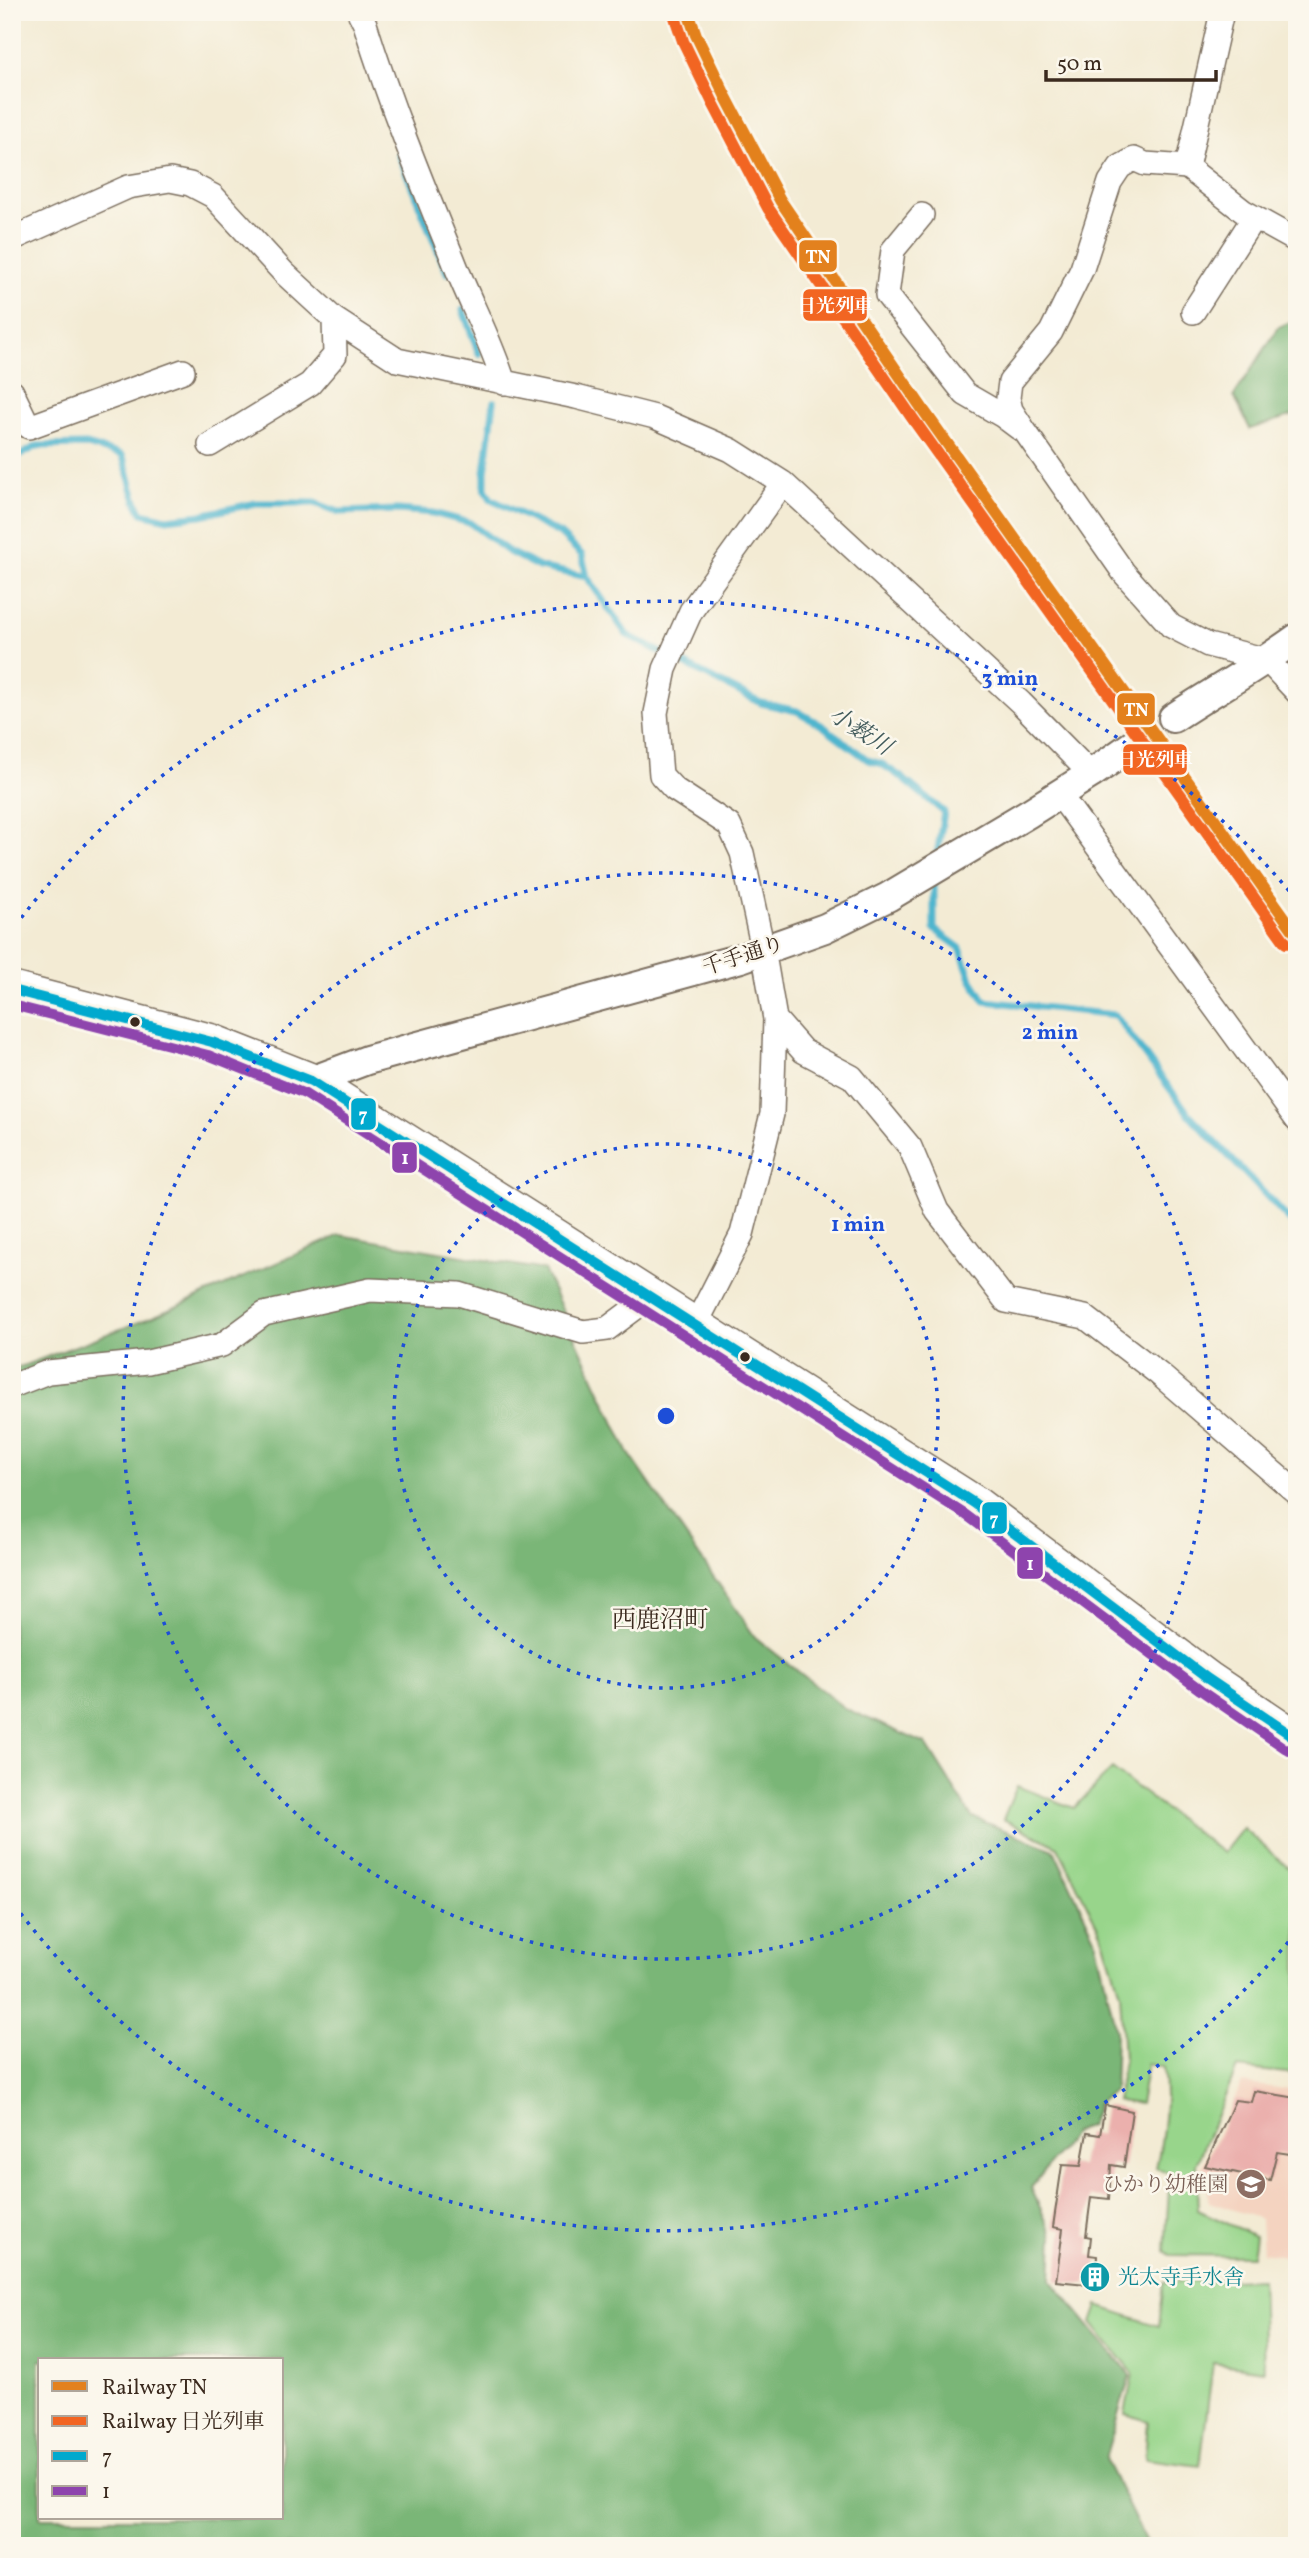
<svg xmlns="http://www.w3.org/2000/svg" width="1309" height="2558" font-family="Vollkorn,'Noto Serif JP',serif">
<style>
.built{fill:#f4d3c0}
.green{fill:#98d58b;stroke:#6a8054;stroke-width:2}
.forest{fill:#7ab677;stroke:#5a704a;stroke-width:2;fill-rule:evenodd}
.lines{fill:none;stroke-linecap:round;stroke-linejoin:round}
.stream{stroke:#4fb5ce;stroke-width:7}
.building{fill:#ebb0ad}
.tertiary-tunnel{stroke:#cec4b0;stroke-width:28;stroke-dasharray:28 14;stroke-linecap:butt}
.minor-casing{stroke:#7b6e5e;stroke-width:26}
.tertiary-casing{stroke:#7b6e5e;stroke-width:32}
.primary-casing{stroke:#7b6e5e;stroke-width:38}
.minor{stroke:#fff;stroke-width:23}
.tertiary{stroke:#fff;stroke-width:28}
.primary{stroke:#fff;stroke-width:35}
.bus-1-casing{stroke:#fbf7ec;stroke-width:16}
.bus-2-casing{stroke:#fbf7ec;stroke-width:16}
.bus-1{stroke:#00a9ce;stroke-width:10}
.bus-2{stroke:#8e44ad;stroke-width:10}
.rail-1-casing{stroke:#fbf7ec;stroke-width:18}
.rail-2-casing{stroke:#fbf7ec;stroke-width:18}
.rail-1{stroke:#e3811e;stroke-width:12}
.rail-2{stroke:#f26522;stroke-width:12}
.ring{fill:none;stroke:#1d4ed8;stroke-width:3.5;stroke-dasharray:3.5 7}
.bus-dot{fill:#3b2a1e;stroke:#fbf7ec;stroke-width:2.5}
.labels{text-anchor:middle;stroke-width:5;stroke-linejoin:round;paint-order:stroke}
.street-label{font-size:21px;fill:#3b2a1e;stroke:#fbf7ec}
.education-label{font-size:21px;fill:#785e54;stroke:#fbf7ec;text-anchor:end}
.culture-label{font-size:21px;fill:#0d838f;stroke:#fbf7ec;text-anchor:start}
.water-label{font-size:23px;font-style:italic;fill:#425b5c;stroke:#fbf7ec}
.quarter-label{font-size:24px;fill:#3b2a1e;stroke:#fbf7ec}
.centre{fill:#1d4ed8;stroke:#fbf7ec;stroke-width:3.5}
.ring-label{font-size:21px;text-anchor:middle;font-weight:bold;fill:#1d4ed8;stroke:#fbf7ec;stroke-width:5;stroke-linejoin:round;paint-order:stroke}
.line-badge{stroke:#fbf7ec;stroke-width:2.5}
.badge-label{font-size:19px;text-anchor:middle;font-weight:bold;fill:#fff}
</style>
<rect width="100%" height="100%" fill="#fbf7ec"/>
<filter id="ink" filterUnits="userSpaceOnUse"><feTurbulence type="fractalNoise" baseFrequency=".0143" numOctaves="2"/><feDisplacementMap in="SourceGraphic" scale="14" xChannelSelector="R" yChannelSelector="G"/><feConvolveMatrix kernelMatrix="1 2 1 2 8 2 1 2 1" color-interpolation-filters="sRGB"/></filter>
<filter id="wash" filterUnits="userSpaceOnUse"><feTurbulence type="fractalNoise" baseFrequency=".00686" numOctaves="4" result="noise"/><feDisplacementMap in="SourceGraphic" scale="28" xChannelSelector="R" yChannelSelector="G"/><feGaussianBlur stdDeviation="1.57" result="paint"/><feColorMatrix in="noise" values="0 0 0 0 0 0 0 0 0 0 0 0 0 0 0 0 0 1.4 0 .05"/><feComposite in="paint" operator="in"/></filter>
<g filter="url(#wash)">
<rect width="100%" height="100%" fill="#f3ebd4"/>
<path class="built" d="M 1242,2083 L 1297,2091 L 1297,2259 L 1263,2252 L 1261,2219 L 1209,2202 L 1202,2166 Z"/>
<path class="green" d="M 1112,1769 L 1223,1853 L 1243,1828 L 1292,1871 L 1297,1866 L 1297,2074 L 1237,2068 L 1196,2164 L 1198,2210 L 1255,2236 L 1252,2256 L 1170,2255 L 1165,2251 L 1170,2173 L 1156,2168 C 1164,2134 1168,2102 1163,2067 L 1147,2064 L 1140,2104 L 1117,2101 L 1124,2059 L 1120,1993 L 1102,1935 L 1058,1847 L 1003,1819 L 1017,1786 L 1074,1808 Z
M 1261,2279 L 1264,2370 L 1213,2363 L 1200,2466 L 1145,2459 L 1148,2421 L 1125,2414 L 1133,2373 L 1092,2323 L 1098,2306 L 1159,2326 L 1164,2282 Z"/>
<path class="forest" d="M 1297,319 L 1297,414 L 1250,429 L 1234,396 L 1279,327 Z
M 340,1235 L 544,1270 L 628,1452 L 755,1637 L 844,1708 L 926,1744 L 972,1817 L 1054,1850 L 1095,1938 L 1116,2031 L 1114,2091 L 1098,2103 L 1090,2125 L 1075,2132 L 1031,2188 L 1053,2236 L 1051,2280 L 1130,2375 L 1105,2459 L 1148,2546 L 12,2546 L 12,1370 L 155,1316 ZM 40,2360 L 282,2360 L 282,2518 L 40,2518 Z"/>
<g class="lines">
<path class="stream" d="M 399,155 L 447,273
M 463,310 L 479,354
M 494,402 L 485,472 L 485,489 L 491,499 L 560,534 L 582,555 L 587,577 L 627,635 L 761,703 L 797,711 L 823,726 L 868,760 L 882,764 L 901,777 L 944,812 L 936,861
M 12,460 L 37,446 L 87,445 L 122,455 C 130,473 131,496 142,513 L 167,519 L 201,515 L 256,503 L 315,503 L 339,512 L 398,510 L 433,513 L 470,523 L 509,552 L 539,567 L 587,577
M 934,879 L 934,929 L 960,948 L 971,979 L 985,1001 L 1115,1015 L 1188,1113 L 1297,1228"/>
</g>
<g id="blocks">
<path class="building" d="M 1254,2091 L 1297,2098 L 1297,2155 L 1277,2152 L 1270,2180 L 1205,2166 L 1235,2100 L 1251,2102 Z
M 1105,2105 L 1132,2111 L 1124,2167 L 1111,2165 L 1109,2199 L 1091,2197 L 1086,2236 L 1091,2237 L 1089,2255 L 1097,2256 L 1095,2281 L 1086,2280 L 1086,2284 L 1056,2281 L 1063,2229 L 1053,2227 L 1062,2165 L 1081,2166 L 1087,2133 L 1100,2135 Z"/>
</g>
</g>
<g filter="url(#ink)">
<use href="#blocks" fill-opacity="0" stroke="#7b6e5e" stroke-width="2"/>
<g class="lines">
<path class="tertiary-tunnel" d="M 1137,742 L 1173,718"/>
<g class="minor-casing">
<path id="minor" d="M 359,12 L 365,24 C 390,104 421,181 453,259 C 469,301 491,340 504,383
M 1187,167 L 1222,12
M 922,215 L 893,250 L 887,295 L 965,394 L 1003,416 L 1019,428
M 12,239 L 128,187 L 170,180 L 190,184 L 213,196 L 284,273 L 334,319 L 397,360 L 576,397 L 655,417 L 731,450 L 783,483 L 1021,703 L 1091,774
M 1297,241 L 1243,211 L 1187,167 L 1145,164 L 1134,159 L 1120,167 L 1110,182 L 1082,269 L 1051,332 L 1010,382 L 1008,398 L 1011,410 L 1024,430 L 1124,573 L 1171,626 L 1208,645 L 1267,660 L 1297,692
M 1193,312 L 1254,217
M 12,392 L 29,427 L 183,371
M 210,445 L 310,384 L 335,355 L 334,319
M 1059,794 L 1297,1120
M 775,1019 L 803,1051 L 852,1077 L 910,1147 L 937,1211 L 1006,1301 L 1085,1317 L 1159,1374 L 1297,1493
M 695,1326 L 742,1234 L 772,1114 L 775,1019 L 763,949 L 742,853 L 729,825 L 674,789 L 661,775 L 656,713 L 665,669 L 691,611 L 783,483
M 12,1386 L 48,1372 L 148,1362 L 222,1345 L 264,1314 L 370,1290 L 459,1294 L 583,1332 L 607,1329 L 650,1297"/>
</g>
<g class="tertiary-casing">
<path id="tertiary" d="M 1173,718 C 1214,691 1257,667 1297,638
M 311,1081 L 367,1060 L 741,958 L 825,928 L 888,897 L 1029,813 L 1091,774 L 1137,742"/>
</g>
<g class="primary-casing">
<path id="primary" d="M 12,990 L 212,1042 L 311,1081 L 974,1503 L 1208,1679 L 1297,1739"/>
</g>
<use href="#minor" class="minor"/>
<use href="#tertiary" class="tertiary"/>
<use href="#primary" class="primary"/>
<g class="bus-1-casing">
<path id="bus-1" d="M 12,990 L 212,1042 L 311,1081 L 974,1503 L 1208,1679 L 1297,1739"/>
</g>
<g class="bus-2-casing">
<path id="bus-2" d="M 12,1005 L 208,1055 L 305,1094 L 966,1515 L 1200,1690 L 1289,1751"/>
</g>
<use href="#bus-1" class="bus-1"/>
<use href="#bus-2" class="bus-2"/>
<g class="rail-1-casing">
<path id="rail-1" d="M 688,12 L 696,35 L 725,95 L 780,200 L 924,411 L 1297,935"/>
</g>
<g class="rail-2-casing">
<path id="rail-2" d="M 675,17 L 683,41 L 712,101 L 768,208 L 913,419 L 1286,943"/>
</g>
<use href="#rail-1" class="rail-1"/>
<use href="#rail-2" class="rail-2"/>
</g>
</g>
<g class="ring">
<circle cx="666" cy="1416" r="272"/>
<circle cx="666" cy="1416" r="543"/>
<path d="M1295 1934A815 815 0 0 1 15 1906M15 926A815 815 0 0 1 1295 898"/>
</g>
<defs>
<g id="school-disc" transform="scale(1.575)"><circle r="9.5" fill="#8d6e63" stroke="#fbf7ec"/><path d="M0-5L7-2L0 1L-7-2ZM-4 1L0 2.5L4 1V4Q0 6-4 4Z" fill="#fff"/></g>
<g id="building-disc" transform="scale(1.575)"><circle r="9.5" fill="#0f9aa8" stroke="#fbf7ec"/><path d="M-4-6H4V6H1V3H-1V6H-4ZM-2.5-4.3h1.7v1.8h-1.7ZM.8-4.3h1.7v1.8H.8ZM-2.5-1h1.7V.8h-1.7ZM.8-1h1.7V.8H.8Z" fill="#fff"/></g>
</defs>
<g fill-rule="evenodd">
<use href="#school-disc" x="1251" y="2184"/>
<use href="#building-disc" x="1095" y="2277"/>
</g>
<g class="bus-dot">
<circle cx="135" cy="1022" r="6"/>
<circle cx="745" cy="1357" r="6"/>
</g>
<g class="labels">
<g class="street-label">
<text transform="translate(743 955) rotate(-18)" y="7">千手通り</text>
</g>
<g class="education-label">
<text x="1228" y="2191">ひかり幼稚園</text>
</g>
<g class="culture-label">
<text x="1118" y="2284">光太寺手水舎</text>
</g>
<g class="water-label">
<text transform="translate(861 730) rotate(33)" y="8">小薮川</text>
</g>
<g class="quarter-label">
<text x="660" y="1627">西鹿沼町</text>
</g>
</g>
<circle cx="666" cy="1416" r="10" class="centre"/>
<g class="ring-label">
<text x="1010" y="685">3 min</text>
<text x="1050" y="1039">2 min</text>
<text x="858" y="1231">1 min</text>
</g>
<g class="line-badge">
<rect x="798" y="239" width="40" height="34" rx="7" fill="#e3811e"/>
<rect x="802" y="288" width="66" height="34" rx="7" fill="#f26522"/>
<rect x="1116" y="692" width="40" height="34" rx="7" fill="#e3811e"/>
<rect x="1122" y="743" width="66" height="33" rx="7" fill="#f26522"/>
<rect x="350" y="1097" width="27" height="34" rx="7" fill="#00a9ce"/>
<rect x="391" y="1141" width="27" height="33" rx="7" fill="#8e44ad"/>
<rect x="981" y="1501" width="27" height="34" rx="7" fill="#00a9ce"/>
<rect x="1016" y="1546" width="28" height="34" rx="7" fill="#8e44ad"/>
</g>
<g class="badge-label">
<text x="818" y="263">TN</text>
<text x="835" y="312">日光列車</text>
<text x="1136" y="716">TN</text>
<text x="1155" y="766">日光列車</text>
<text x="363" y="1121">7</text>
<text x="405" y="1164">1</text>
<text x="994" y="1525">7</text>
<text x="1030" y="1570">1</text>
</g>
<rect width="1309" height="2558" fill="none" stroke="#fbf7ec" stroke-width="42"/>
<rect x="38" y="2358" width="245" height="161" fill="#fbf7ec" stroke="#aea59a" stroke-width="2"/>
<rect x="52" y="2381" width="35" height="10" fill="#e3811e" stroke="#aea59a" stroke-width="2"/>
<text x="102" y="2394" font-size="21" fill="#3b2a1e">Railway TN</text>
<rect x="52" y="2416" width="35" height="10" fill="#f26522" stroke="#aea59a" stroke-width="2"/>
<text x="102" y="2428" font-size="21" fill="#3b2a1e">Railway 日光列車</text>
<rect x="52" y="2451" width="35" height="10" fill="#00a9ce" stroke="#aea59a" stroke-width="2"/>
<text x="102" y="2464" font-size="21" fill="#3b2a1e">7</text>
<rect x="52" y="2486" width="35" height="10" fill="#8e44ad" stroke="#aea59a" stroke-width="2"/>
<text x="102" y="2498" font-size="21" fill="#3b2a1e">1</text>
<path d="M1046 70v10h170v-10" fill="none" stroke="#3b2a1e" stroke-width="3.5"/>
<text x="1057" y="70" font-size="21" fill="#3b2a1e" stroke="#fbf7ec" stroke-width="5" paint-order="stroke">50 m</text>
</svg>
